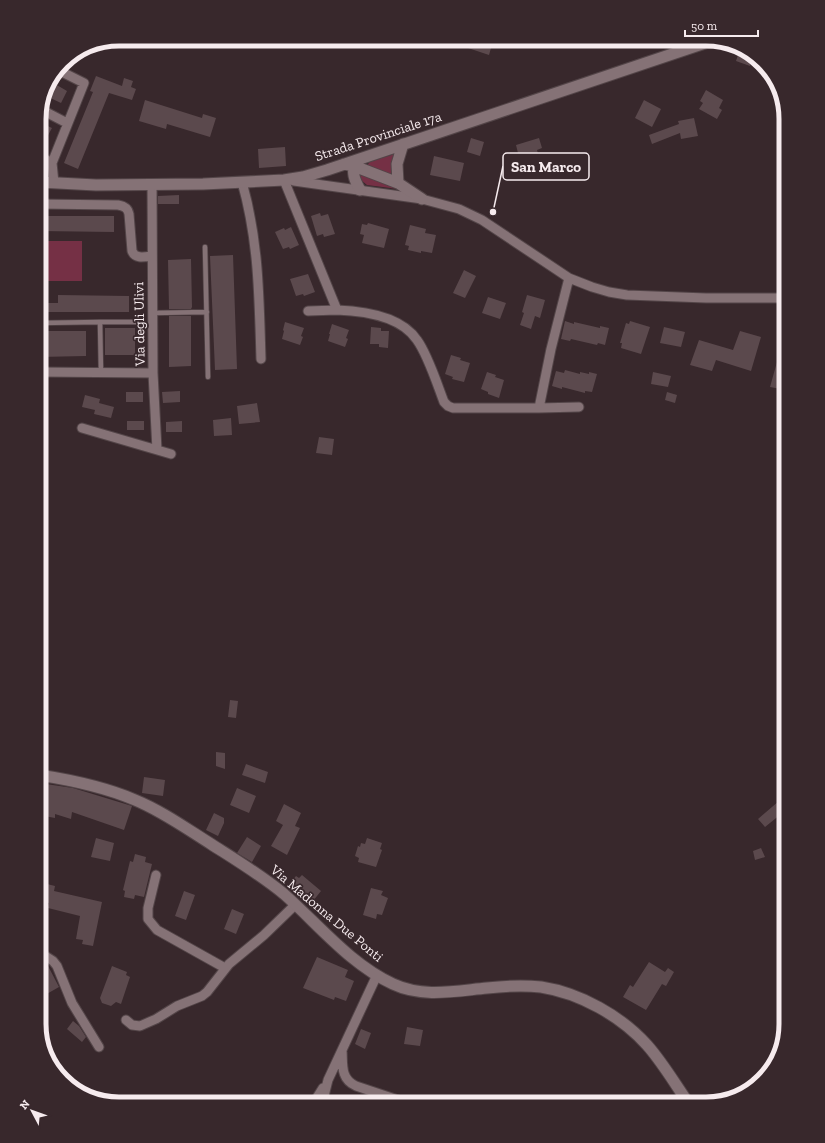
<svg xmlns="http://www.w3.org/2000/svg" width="825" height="1143" font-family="'Zilla Slab',serif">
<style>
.green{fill:#753045}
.building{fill:#5b494d}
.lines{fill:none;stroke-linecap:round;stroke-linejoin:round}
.service-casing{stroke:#534548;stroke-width:6}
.minor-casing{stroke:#534548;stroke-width:11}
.secondary-casing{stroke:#534548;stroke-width:13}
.service{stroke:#857276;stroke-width:4.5}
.minor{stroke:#857276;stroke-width:9}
.secondary{stroke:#857276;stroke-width:11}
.labels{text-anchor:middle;stroke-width:3.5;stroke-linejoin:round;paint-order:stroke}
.street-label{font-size:14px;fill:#f6ebee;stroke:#38282c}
.rim{fill:none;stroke:#f6ebee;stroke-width:5}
.leader{fill:none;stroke:#f6ebee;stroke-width:1.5}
.callout-dot{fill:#f6ebee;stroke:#38282c;stroke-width:1.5}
.callout{fill:#38282c;stroke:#f6ebee;stroke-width:1.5}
.callout-label{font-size:15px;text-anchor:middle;font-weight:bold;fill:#f6ebee}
</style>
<rect width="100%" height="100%" fill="#38282c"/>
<path class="green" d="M 395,154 L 392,168 L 394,176 L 367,166 L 370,161 Z
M 358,173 L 398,189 L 367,185 L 361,180 Z
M 39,241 L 82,241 L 82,281 L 39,281 Z"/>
<path class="building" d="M 471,39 L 486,39 L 493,41 L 489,55 L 468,48 Z
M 739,52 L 753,57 L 750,66 L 736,61 Z
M 96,76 L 122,86 L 124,78 L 133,81 L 131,87 L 136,89 L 132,100 L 109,93 L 78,169 L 64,163 L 93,92 L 90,91 Z
M 50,81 L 67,91 L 61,103 L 44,95 L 47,84 Z
M 706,90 L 723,100 L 719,108 L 722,110 L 717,119 L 699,109 L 703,103 L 700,101 Z
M 145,100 L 202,118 L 203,114 L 216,118 L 210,137 L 167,124 L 166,129 L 139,121 Z
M 644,100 L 661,109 L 652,127 L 635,118 Z
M 694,118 L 698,136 L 681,139 L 680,133 L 652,144 L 649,135 L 679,124 L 678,121 Z
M 39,122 L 52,128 L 40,150 L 39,150 Z
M 471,138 L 484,142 L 480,156 L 467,152 Z
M 539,138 L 542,148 L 537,150 L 541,164 L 522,169 L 516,145 Z
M 285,147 L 286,166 L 259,168 L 258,149 Z
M 434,156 L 464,163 L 460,181 L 430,175 Z
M 179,195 L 179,204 L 158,204 L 158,196 Z
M 320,213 L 321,216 L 328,214 L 335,234 L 324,237 L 323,234 L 317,236 L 311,216 Z
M 39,216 L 114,216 L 114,232 L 39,231 Z
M 368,223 L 389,229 L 384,248 L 362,243 L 364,235 L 360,234 L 362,224 L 367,225 Z
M 410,225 L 426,229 L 425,233 L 436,235 L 432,253 L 421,251 L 421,253 L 408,250 L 409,246 L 405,245 Z
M 291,227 L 299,245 L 290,249 L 289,247 L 283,249 L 275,232 L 284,228 L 285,230 Z
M 233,255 L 237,369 L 215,370 L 210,256 Z
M 191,259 L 192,307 L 191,309 L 169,309 L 168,260 Z
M 464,270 L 476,276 L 465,298 L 453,293 Z
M 308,274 L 315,292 L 304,296 L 303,294 L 296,296 L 290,279 Z
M 58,295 L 129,296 L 129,312 L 39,312 L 39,303 L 58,303 Z
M 527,295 L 545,300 L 540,318 L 535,316 L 531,329 L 520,325 L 524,313 L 522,312 Z
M 488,297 L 506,303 L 500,319 L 482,313 Z
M 169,316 L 191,316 L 191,366 L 169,367 Z
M 565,321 L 574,324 L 574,322 L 600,328 L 600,326 L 609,328 L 605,345 L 598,343 L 597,345 L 571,339 L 570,341 L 561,339 Z
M 630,321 L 650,327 L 641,354 L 621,348 L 622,343 L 620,343 L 626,323 L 629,324 Z
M 285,322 L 304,328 L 301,336 L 303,337 L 300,345 L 282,339 L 284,331 L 283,330 Z
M 332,324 L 349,330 L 346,338 L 348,339 L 345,347 L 328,341 L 330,334 L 329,334 Z
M 371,327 L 381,328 L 381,331 L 389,331 L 388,348 L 379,347 L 379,344 L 370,344 Z
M 664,327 L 685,332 L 681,347 L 660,343 Z
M 105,328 L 135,328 L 135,355 L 105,355 Z
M 39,331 L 86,331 L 86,356 L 39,357 Z
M 740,331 L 761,337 L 751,371 L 716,360 L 712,371 L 690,365 L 699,340 L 733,350 Z
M 451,355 L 461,358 L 460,360 L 470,363 L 464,382 L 452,379 L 453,377 L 445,374 Z
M 777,362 L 786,364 L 786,390 L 770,387 Z
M 565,370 L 580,374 L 580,372 L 589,374 L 589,372 L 597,374 L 592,392 L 585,391 L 585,393 L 562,387 L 562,389 L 552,386 L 556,371 L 564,373 Z
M 487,372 L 496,375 L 495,377 L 504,380 L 499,398 L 488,394 L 488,392 L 481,389 Z
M 653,372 L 671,376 L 668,387 L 651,384 Z
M 180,391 L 180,402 L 163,403 L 162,392 Z
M 126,392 L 143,392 L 143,402 L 126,402 Z
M 667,392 L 677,395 L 675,403 L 665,400 Z
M 85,395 L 100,399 L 99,403 L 114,407 L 111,418 L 94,414 L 95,410 L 82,407 Z
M 257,403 L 260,422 L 239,424 L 237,406 Z
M 231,418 L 232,435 L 214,436 L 213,420 Z
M 127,421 L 144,421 L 144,430 L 127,430 Z
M 182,421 L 182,432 L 166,432 L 166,422 Z
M 319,437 L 334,439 L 332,455 L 316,453 Z
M 230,700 L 238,701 L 236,718 L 228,717 Z
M 216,752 L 225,753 L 225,769 L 216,766 Z
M 246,764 L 268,772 L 265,783 L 242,775 Z
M 144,777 L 165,780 L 163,796 L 142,793 Z
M 39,783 L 73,788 L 132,806 L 124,830 L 72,812 L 71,819 L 55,814 L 55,818 L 39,815 L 40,809 L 39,809 Z
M 237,788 L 256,796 L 249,813 L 230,805 Z
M 779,801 L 786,810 L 765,827 L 758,819 Z
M 284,804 L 301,813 L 295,826 L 300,828 L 287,855 L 271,846 L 283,825 L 276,821 Z
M 214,813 L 224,818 L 224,823 L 218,836 L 206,830 Z
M 786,834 L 786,853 L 777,842 Z
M 247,837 L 261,846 L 252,862 L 237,853 Z
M 96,838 L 114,843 L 110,861 L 91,857 Z
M 367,838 L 382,843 L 380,849 L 382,850 L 376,867 L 358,862 L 359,858 L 355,856 L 358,846 L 360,847 L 361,843 L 365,844 Z
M 761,848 L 765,857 L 755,860 L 753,851 Z
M 135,854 L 146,857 L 145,862 L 152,864 L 144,897 L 135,895 L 134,899 L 124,897 L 125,891 L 123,890 L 130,861 L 133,862 Z
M 302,875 L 321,891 L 313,901 L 291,882 L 296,876 L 299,878 Z
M 43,883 L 55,886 L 54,891 L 102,902 L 93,946 L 82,944 L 83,940 L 76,939 L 80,916 L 48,908 L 49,903 L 39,901 Z
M 371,888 L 383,891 L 381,895 L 388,898 L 382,915 L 377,914 L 376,919 L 363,915 Z
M 184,891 L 195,895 L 186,920 L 175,916 Z
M 232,909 L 244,914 L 236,934 L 224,929 Z
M 317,957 L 348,970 L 345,977 L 354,981 L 346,1001 L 335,997 L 334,1000 L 303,988 Z
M 42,961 L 47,964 L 59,987 L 45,995 L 39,984 L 39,962 Z
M 649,962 L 665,972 L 668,968 L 674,972 L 666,986 L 662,984 L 646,1010 L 623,997 L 630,985 L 633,987 Z
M 112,966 L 127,972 L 126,975 L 130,977 L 121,1004 L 116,1002 L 111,1006 L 102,1003 L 100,998 Z
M 73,1021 L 79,1026 L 86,1037 L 82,1042 L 67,1029 Z
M 407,1027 L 423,1030 L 420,1046 L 404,1044 Z
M 361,1029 L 371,1033 L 365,1049 L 355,1044 Z"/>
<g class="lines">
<g class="service-casing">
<path id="service" d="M 205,247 L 208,377
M 152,313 L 207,312
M 100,322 L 136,322
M 39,323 L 100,322 L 101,372"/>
</g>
<g class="minor-casing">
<path id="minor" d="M 40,109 L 67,123
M 39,156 L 52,163
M 284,180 L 337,310 C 363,311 401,316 417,340 C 428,355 437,384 444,402 L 448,406 L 453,408 L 539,408 L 579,407
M 294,181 L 422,199 L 459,209 L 482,220 L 569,278 L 592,287 L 609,292 L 627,295 L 706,298 L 786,298
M 242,182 C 259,242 259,297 261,359
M 54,183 L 52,163 L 84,83 L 58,70
M 39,204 L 118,205 C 124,206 128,208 129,214 L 132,251 C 135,259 144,257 152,256
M 308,311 L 337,310
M 39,372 L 153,373 L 152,184
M 153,373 L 157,450
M 539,408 L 551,349 L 569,278
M 82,428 L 171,454
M 156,875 L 148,908 L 148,919 L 157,930 L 225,968
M 39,952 L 53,961 L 57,966 L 72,1003 L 99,1047
M 126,1020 L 132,1025 L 140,1026 L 156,1019 L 177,1006 L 202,996 L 207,992 L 229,964 L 264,935 L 295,905
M 342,1050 C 343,1064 340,1079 356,1086 L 410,1104
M 313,1104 L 323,1088
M 322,1104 L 328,1080 L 377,975"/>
</g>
<g class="secondary-casing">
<path id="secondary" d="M 403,144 L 397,164 L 398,183 L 422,199
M 357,161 C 350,171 355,181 360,190
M 344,164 L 354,166 L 398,183
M 39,182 L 96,185 L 203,184 L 284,180 L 303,177 L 327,170 L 714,40
M 39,775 C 71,780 105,787 135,800 C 162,811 187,829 211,844 C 236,860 261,875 284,894 C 319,925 350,964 393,984 C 423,998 455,991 487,988 C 505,986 523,985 541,987 C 580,993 621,1016 647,1045 C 663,1063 675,1084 689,1104"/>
</g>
<use href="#service" class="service"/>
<use href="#minor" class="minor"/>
<use href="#secondary" class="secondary"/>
</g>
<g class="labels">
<g class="street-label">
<text transform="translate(378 136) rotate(-18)" y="5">Strada Provinciale 17a</text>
<text transform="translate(139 324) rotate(-91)" y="5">Via degli Ulivi</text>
<text transform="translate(327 913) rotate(40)" y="5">Via Madonna Due Ponti</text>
</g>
</g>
<path d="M0 0H825V1143H0ZM119 46H706A73 73 0 0 1 779 119V1024A73 73 0 0 1 706 1097H119A73 73 0 0 1 46 1024V119A73 73 0 0 1 119 46Z" fill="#38282c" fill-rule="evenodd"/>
<path class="rim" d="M119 46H706A73 73 0 0 1 779 119V1024A73 73 0 0 1 706 1097H119A73 73 0 0 1 46 1024V119A73 73 0 0 1 119 46Z"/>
<path class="leader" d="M493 212L503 166"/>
<circle class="callout-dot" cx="493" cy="212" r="4"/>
<rect class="callout" x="503" y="153" width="86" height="27" rx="4"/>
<g class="callout-label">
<text x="546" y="172">San Marco</text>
</g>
<g transform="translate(32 1111) rotate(311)" stroke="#38282c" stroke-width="3" paint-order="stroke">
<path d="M0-3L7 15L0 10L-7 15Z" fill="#f6ebee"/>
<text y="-6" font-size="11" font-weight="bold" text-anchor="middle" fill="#f6ebee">N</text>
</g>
<path d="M685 30v6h73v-6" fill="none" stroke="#f6ebee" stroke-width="2"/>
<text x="691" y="30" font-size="12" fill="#f6ebee" stroke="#38282c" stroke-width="3" paint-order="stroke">50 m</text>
</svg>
